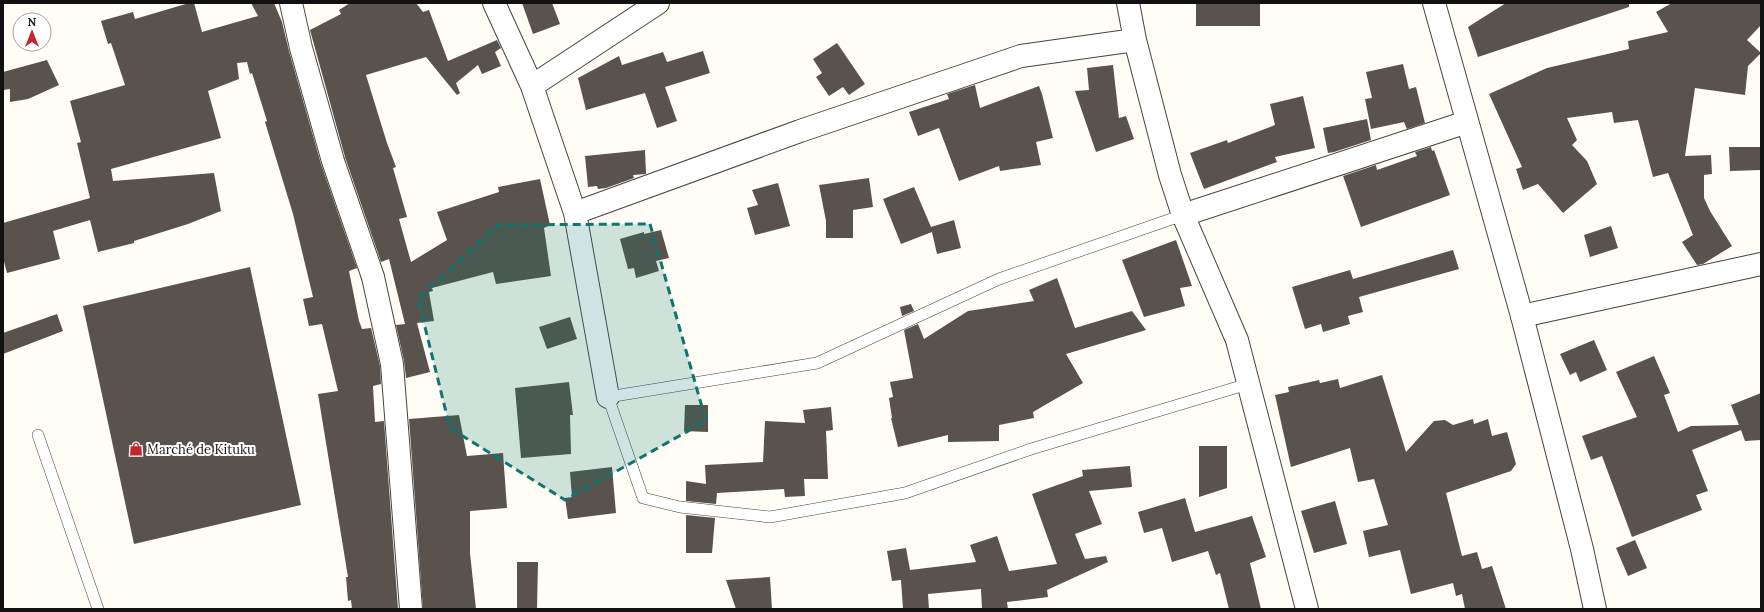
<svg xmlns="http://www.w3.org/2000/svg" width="1764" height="612" font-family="Lora,serif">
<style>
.building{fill:#5a524d}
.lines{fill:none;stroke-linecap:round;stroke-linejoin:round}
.service-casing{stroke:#444;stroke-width:12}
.minor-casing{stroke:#444;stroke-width:24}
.tertiary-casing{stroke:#444;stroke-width:24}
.service{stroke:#fff;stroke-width:11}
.minor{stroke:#fff;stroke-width:22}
.tertiary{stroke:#fff;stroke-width:22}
.marked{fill:#0f766e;fill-opacity:0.2;stroke:#0f766e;stroke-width:3;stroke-dasharray:8 5;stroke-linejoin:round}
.labels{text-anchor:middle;stroke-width:4;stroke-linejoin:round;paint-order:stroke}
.poi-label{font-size:13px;fill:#111;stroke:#fff;text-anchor:start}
</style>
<rect width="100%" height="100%" fill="#fffdf5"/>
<path class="building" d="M 189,3 L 194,3 L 202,32 L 258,16 L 251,3 L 274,3 L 282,22 L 289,51 L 321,164 L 357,268 L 349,271 L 359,321 L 362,329 L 371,328 L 380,366 L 381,384 L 373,386 L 375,422 L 384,421 L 398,609 L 352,609 L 351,600 L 348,601 L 346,577 L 348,577 L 318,394 L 338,391 L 322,324 L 309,326 L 303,299 L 313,297 L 293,214 L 265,122 L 267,121 L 252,73 L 250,74 L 247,62 L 237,63 L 239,79 L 208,91 L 221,138 L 111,169 L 113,181 L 214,173 L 221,211 L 188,224 L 134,241 L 134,243 L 98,252 L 90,220 L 53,231 L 60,259 L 7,273 L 3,258 L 3,223 L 90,198 L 77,143 L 81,142 L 70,101 L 125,85 L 111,43 L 108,44 L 101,21 L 133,12 L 135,19 Z
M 350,3 L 416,3 L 423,12 L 429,10 L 448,61 L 497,40 L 501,48 L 495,52 L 501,66 L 482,74 L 478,65 L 456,83 L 460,93 L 457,95 L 426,57 L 366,75 L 387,143 L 396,167 L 393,168 L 407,217 L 399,219 L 411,262 L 447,240 L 437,212 L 499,192 L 498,187 L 540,179 L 550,225 L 544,228 L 551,276 L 496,284 L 493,272 L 432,288 L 433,291 L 429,292 L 434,321 L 417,323 L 430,372 L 406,378 L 404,361 L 396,325 L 405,324 L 389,259 L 381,262 L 345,157 L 310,30 L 341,14 L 339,10 Z
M 522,3 L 552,3 L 560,24 L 533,34 Z
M 1196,3 L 1260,3 L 1260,26 L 1196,26 Z
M 1506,3 L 1629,3 L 1629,7 L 1478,57 L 1468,27 Z
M 1672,3 L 1761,3 L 1761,25 L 1747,40 L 1761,53 L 1748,66 L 1745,95 L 1695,88 L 1685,156 L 1711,155 L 1712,174 L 1704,175 L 1704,198 L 1710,211 L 1732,246 L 1703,264 L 1697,265 L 1682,242 L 1693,235 L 1668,173 L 1653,177 L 1638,120 L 1614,123 L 1612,112 L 1567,118 L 1577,140 L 1572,145 L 1587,161 L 1597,184 L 1563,213 L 1538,184 L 1523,190 L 1516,169 L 1522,167 L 1489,94 L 1547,68 L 1629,49 L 1628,41 L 1668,32 L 1656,12 Z
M 837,43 L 865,84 L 849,95 L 843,87 L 829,96 L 816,77 L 822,73 L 813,59 Z
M 703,51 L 710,73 L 665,87 L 677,121 L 657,128 L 645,93 L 586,110 L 578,78 L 619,56 L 622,65 L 663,52 L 667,62 Z
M 47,60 L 59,85 L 28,99 L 10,102 L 10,89 L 3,90 L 3,72 Z
M 1403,64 L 1409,89 L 1416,87 L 1425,123 L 1407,129 L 1404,122 L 1371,129 L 1365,99 L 1372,98 L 1366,72 Z
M 1113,65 L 1119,118 L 1126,116 L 1134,139 L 1096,152 L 1075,91 L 1089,90 L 1087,68 Z
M 975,85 L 980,108 L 1039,86 L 1042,94 L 1053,138 L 1036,142 L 1041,165 L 1000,171 L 999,166 L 959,181 L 939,128 L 918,136 L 909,112 L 949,99 L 947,94 Z
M 1303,96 L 1315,148 L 1275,157 L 1277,162 L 1204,189 L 1190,153 L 1227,140 L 1228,143 L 1275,125 L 1270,104 Z
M 1367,119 L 1371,140 L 1334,152 L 1328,153 L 1323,128 Z
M 1431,147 L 1432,151 L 1434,150 L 1450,195 L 1361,227 L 1343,176 L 1376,165 L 1377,170 L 1417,156 L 1415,152 Z
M 1729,147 L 1761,147 L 1761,170 L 1730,171 Z
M 645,150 L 646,174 L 633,175 L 634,178 L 606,188 L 598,189 L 597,186 L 588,187 L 585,156 Z
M 869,178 L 873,207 L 853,210 L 853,238 L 826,238 L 826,221 L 819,185 Z
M 778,183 L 790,226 L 755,235 L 747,208 L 758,205 L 752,190 Z
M 914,187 L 931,227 L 954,220 L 961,248 L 937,254 L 932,232 L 901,244 L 883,199 Z
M 1611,226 L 1618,248 L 1590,257 L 1584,235 Z
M 661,230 L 669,258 L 656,261 L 659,271 L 636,278 L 634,268 L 628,269 L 620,239 L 644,232 L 644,234 Z
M 1176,240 L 1192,286 L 1180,288 L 1185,306 L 1144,317 L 1122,260 Z
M 1453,250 L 1459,269 L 1359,297 L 1363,312 L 1348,316 L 1350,324 L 1323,332 L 1321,324 L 1305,329 L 1292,287 L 1350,270 L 1353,279 Z
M 250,267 L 301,505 L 134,544 L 83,306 Z
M 1057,278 L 1075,328 L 1132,311 L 1146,330 L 1066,354 L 1083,383 L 1033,412 L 1034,418 L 999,425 L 999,441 L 948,442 L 948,435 L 898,447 L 891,418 L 892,418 L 889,398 L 893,397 L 890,382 L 913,378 L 904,330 L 918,324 L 924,339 L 968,311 L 1034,301 L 1029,290 Z
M 911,304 L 914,311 L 902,316 L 900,307 Z
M 57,314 L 63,331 L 3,354 L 3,333 Z
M 570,317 L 577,339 L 547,349 L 539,327 Z
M 1594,340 L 1607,370 L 1580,382 L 1576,372 L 1570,375 L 1560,354 Z
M 1654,356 L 1670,393 L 1664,395 L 1678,432 L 1691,426 L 1739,425 L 1731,405 L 1761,393 L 1761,440 L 1745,441 L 1741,430 L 1692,450 L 1708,491 L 1696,495 L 1702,510 L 1632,537 L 1602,456 L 1591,460 L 1582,436 L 1637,417 L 1616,372 Z
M 1382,375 L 1406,452 L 1434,421 L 1445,420 L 1453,425 L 1473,419 L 1474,424 L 1488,419 L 1492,436 L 1507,432 L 1516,464 L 1511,471 L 1446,493 L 1462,556 L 1477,552 L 1482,569 L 1492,566 L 1506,609 L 1465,609 L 1462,594 L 1456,596 L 1453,583 L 1411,594 L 1400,550 L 1369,557 L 1363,531 L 1388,525 L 1374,479 L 1358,482 L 1350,448 L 1291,467 L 1275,395 L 1289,392 L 1288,387 L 1319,380 L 1320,383 L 1338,379 L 1340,388 Z
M 569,382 L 573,415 L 570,415 L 571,454 L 521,458 L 515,388 Z
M 685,405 L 708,405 L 708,432 L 684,431 Z
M 831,407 L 833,430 L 826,431 L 828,479 L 804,479 L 805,496 L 785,497 L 784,489 L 717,493 L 716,504 L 686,501 L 686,481 L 706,484 L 705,465 L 763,462 L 765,421 L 805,423 L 803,410 Z
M 459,415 L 467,456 L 503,453 L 507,508 L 470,511 L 470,553 L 476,609 L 423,609 L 409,419 Z
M 1199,446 L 1227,446 L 1227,488 L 1199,497 Z
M 1130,466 L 1132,487 L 1089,491 L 1102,524 L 1075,534 L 1085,559 L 1106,556 L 1108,562 L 1047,590 L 1048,597 L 1007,602 L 1008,609 L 982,609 L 981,589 L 928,594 L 929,609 L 903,609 L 901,580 L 892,581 L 887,551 L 906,548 L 910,570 L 976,562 L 970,545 L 997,536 L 1009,571 L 1057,564 L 1032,494 L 1083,476 L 1082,470 Z
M 612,467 L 616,513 L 568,519 L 565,498 L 572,497 L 570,472 Z
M 1185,498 L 1195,532 L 1252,516 L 1266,557 L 1250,563 L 1261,609 L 1229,609 L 1220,573 L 1216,575 L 1208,551 L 1172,562 L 1162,528 L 1144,533 L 1138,512 Z
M 1335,501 L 1347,544 L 1314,553 L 1301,511 Z
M 686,515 L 715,518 L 712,553 L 686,553 Z
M 1635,540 L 1647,568 L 1628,576 L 1616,548 Z
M 517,562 L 538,562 L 537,609 L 517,609 Z
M 770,577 L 772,609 L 736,609 L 726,580 Z"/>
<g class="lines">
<g class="service-casing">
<path id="service" d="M 1183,215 L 999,279 L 817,363 L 608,397 L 643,498 L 680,507 L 770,517 L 905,493 L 1031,449 L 1248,384
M 38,435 L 98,609"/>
</g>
<g class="minor-casing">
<path id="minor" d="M 291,3 L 301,48 L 333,161 L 373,277 L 392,364 L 411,609
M 494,3 L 532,86 L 575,213 L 608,397
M 1128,3 L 1135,40 L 1170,175 L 1183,215 L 1237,340 L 1307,609
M 532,86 L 658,3
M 575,213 L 800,131 L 1021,56 L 1135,40
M 1183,215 L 1467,122
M 1522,316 L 1761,264"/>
</g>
<g class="tertiary-casing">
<path id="tertiary" d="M 1434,3 L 1522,316 L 1582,549 L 1595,609"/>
</g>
<use href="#service" class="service"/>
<use href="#minor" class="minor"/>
<use href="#tertiary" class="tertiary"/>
</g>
<path class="marked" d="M 650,224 L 706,421 L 565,500 L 450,428 L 418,299 L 497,225 Z"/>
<defs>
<g id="shop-bare" transform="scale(1.08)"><path d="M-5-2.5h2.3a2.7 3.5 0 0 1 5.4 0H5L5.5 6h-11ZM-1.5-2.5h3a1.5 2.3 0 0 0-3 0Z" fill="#c4262e" stroke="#fff" stroke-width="2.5" paint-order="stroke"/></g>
</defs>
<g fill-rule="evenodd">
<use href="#shop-bare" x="136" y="449"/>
</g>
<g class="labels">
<g class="poi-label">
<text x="147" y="454">Marché de Kituku</text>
</g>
</g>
<rect width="1764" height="612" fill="none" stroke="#111111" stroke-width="8"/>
<g transform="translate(32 32)"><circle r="19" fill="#ffffff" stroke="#a0a0a0"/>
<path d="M0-3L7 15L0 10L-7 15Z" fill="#c4262e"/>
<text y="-6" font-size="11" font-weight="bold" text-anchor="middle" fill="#111111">N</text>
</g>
</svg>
